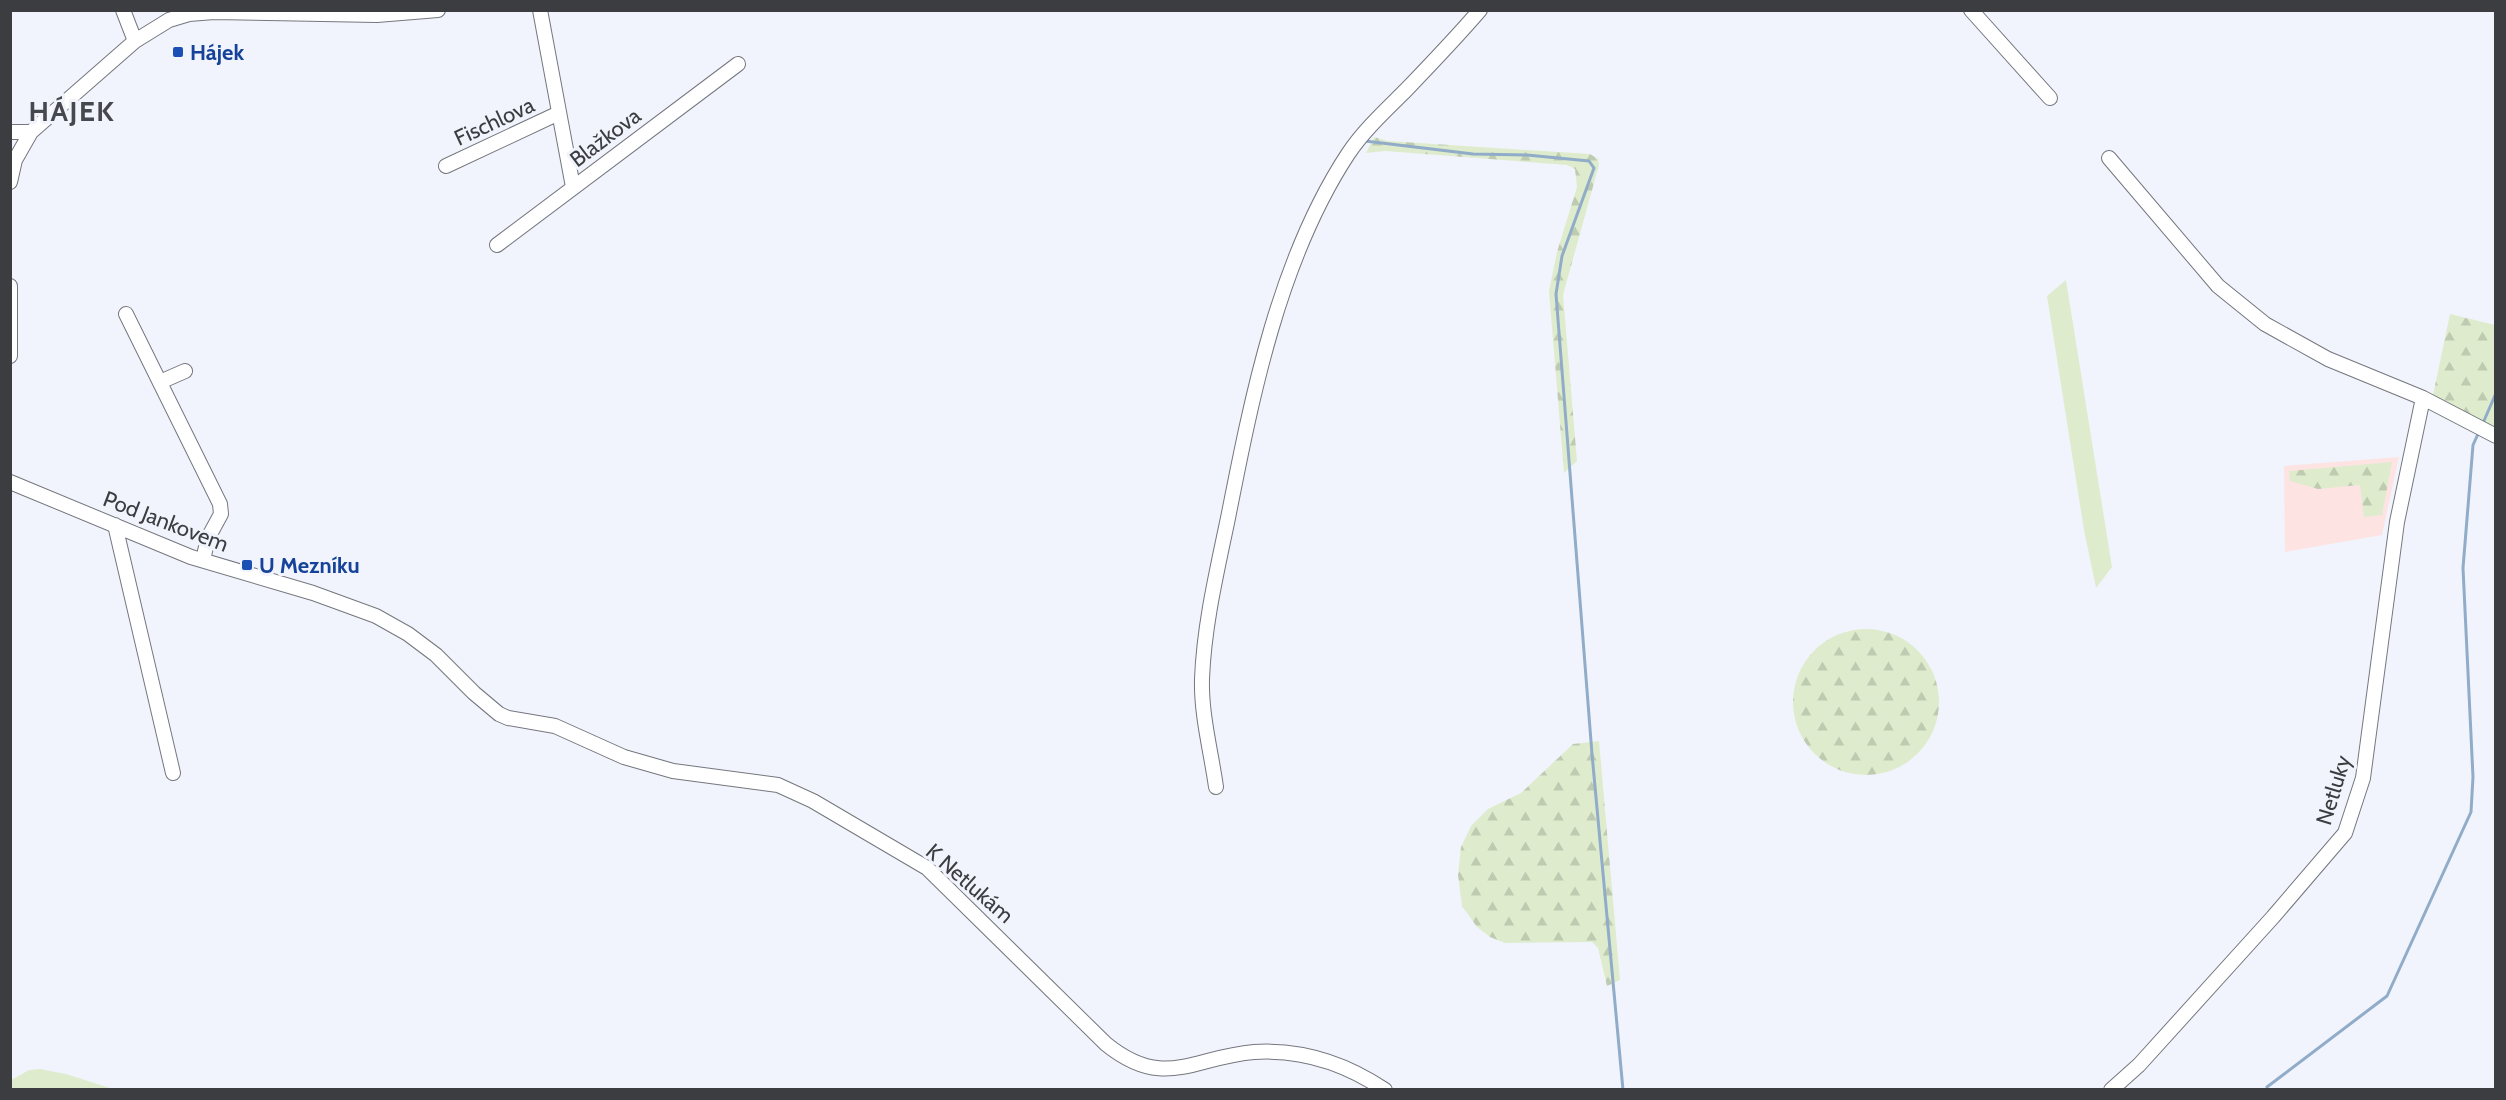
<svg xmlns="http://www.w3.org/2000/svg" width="2506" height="1100" font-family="Cabin,sans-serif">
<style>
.industrial{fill:#fee3e3}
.grass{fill:#deeccd}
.forest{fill:url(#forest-firs)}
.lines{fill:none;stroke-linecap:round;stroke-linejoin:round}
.stream{stroke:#90acc8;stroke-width:3}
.minor-casing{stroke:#74777e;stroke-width:16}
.minor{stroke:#fff;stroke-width:14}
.transit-dot{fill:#1a4fb4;stroke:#f1f4fc;stroke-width:2}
.labels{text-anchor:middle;stroke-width:6;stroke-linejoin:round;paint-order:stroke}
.transit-label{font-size:22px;font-weight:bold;fill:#164399;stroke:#f1f4fc;text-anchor:start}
.street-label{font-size:22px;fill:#3c3d40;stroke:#f1f4fc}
.district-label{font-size:28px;font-weight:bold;letter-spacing:1.5px;fill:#46484e;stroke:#f1f4fc}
</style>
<defs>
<pattern id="forest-firs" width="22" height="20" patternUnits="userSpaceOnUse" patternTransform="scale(1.5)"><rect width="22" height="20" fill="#deeccd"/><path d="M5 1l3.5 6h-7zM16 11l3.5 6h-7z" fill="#bfcbb1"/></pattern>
</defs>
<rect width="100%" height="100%" fill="#f1f4fc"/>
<path class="industrial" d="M 2399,457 L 2382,535 L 2285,552 L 2284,466 Z"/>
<path class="grass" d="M 2066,280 L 2112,567 L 2096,588 L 2084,530 L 2047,296 Z
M 40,1069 L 66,1074 L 113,1089 L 11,1089 L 11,1080 L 29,1070 Z"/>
<path class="forest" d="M 1374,137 L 1388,141 L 1590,154 L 1598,159 L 1599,165 L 1563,295 L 1577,461 L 1564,473 L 1549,291 L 1557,252 L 1577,187 L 1575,169 L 1567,165 L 1385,151 L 1366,153 Z
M 2450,314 L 2495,325 L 2495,429 L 2433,395 Z
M 2392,462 L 2382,515 L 2364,517 L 2360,485 L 2318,489 L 2290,481 L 2289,471 Z
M1793 702a73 73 0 1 1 146 0a73 73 0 1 1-146 0Z
M 1599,741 L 1620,980 L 1607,986 L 1598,948 L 1592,942 L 1505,943 L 1490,937 L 1477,927 L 1462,906 L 1458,875 L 1461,847 L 1471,826 L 1488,809 L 1521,793 L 1573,744 Z"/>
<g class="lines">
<path class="stream" d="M 1365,141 L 1473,154 L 1527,155 L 1589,161 L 1594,168 L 1562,256 L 1556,294 L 1592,754 L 1623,1090
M 2483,423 L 2496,393
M 2267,1087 L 2387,996 L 2471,812 L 2473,777 L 2463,568 L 2473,445 L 2478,434"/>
<g class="minor-casing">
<path id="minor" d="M 123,10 L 135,41
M 540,10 L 573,187
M 1971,10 L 2050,98
M 10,132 L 31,132
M 2109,158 L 2218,286 L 2265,324 L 2328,359 L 2423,398 L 2496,436
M 446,166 L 559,113
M 10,182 L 15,160 L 31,132 L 135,41 L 169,20 L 189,14 L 214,12 L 377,15 L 438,10
M 497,245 L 738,64
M 10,286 L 10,356
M 126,314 L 220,504 L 221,514 L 208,538 L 203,560
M 160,382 L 185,371
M 10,482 L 191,557 L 313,593 L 376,616 L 408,634 L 436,655 L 474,693 L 499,714 L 508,718 L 555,726 L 624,757 L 673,771 L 778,785 L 813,801 L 927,868 L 1106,1044 C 1164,1091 1193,1057 1254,1052 C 1302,1049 1345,1063 1385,1090
M 115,525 L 173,773
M 1216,787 C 1211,751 1201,715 1202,679 C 1204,625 1217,571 1228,518 C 1252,396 1279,259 1348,154 C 1364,130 1386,110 1406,90 C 1431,64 1456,38 1480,10
M 2111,1090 L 2139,1065 L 2273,917 L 2345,833 L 2363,778 L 2397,522 L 2423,398"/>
</g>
<use href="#minor" class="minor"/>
</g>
<g class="transit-dot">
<rect x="172" y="46" width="12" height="12" rx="3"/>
<rect x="241" y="559" width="12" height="12" rx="3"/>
</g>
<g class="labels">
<g class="transit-label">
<text x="190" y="60">Hájek</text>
<text x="259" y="573">U Mezníku</text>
</g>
<g class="street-label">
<text transform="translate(494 121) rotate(-25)" y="8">Fischlova</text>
<text transform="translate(605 137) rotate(-37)" y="8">Blažkova</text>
<text transform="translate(166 521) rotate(21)" y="8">Pod Jankovem</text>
<text transform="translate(2333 790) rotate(-73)" y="8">Netluky</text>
<text transform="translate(970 883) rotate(41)" y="8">K Netlukám</text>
</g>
<g class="district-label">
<text x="72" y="121">HÁJEK</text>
</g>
</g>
<rect width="2506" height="1100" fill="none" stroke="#3c3d40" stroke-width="24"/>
</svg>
